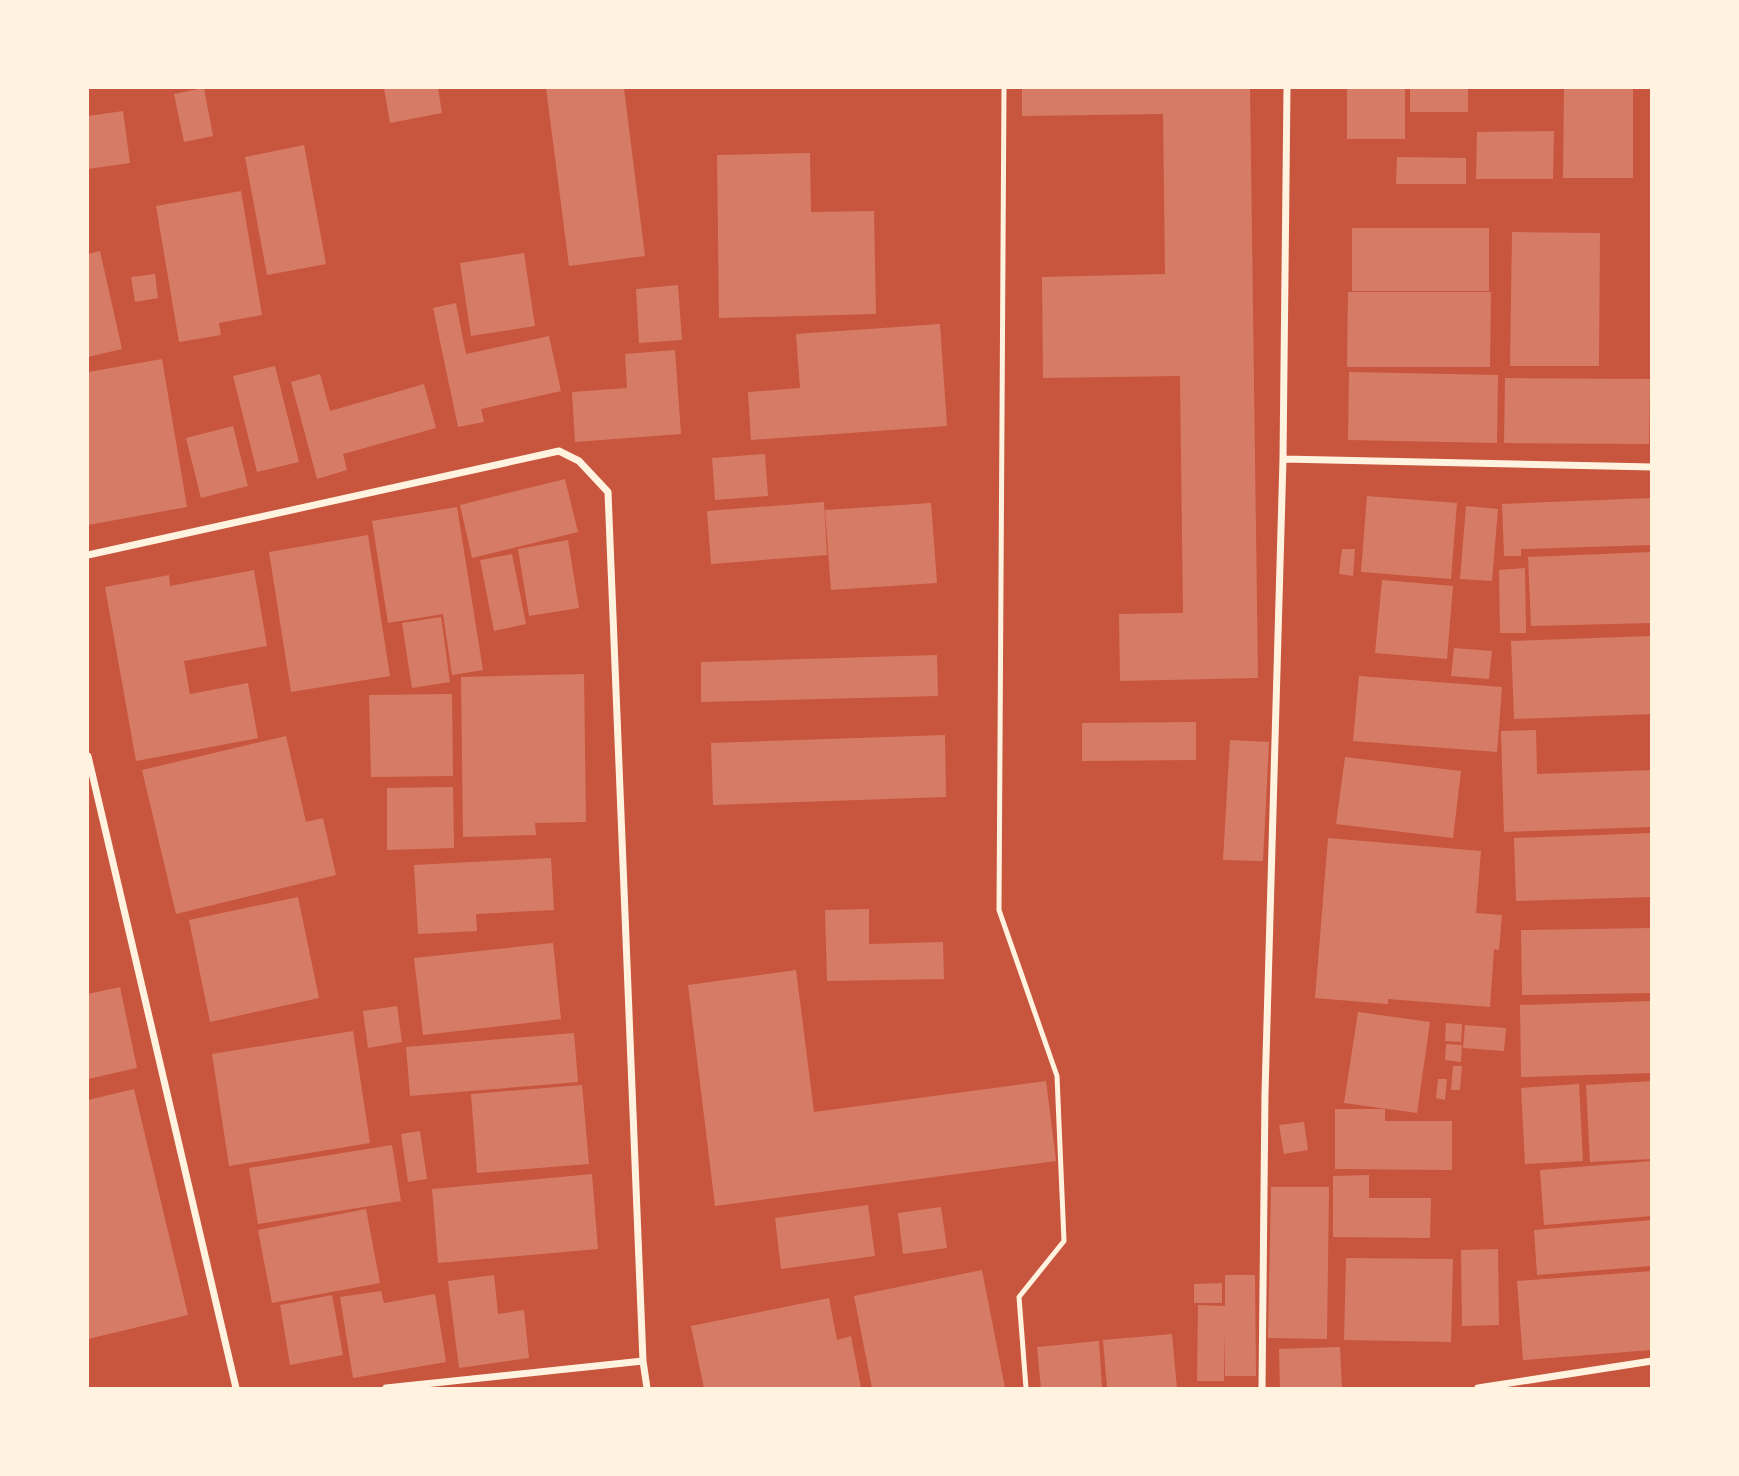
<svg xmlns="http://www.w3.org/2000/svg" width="1739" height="1476" font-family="'Open Sans',sans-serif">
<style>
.building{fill:#d67c66}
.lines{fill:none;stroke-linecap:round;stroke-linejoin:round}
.service{stroke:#fff3e0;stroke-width:5}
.minor{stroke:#fff3e0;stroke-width:7}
</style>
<rect width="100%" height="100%" fill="#c8553d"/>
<path class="building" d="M 204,88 L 213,136 L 184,142 L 174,94 Z
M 384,88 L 438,88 L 442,113 L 390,123 Z
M 546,88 L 624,88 L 645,256 L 569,266 Z
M 1022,88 L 1250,88 L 1258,678 L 1120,681 L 1119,614 L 1183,613 L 1180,376 L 1043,378 L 1042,277 L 1165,274 L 1163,114 L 1022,116 Z
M 1347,88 L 1405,88 L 1405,139 L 1347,139 Z
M 1410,88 L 1468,88 L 1468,112 L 1410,112 Z
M 1564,88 L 1633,88 L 1633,178 L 1563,178 Z
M 123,111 L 130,163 L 88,169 L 88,116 Z
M 1554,131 L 1553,179 L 1476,179 L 1477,132 Z
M 304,145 L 326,264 L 267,275 L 245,157 Z
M 810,153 L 811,212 L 874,211 L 876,314 L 719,318 L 717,155 Z
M 1397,157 L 1466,158 L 1466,184 L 1396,184 Z
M 241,191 L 262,315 L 219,323 L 221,335 L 179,342 L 156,206 Z
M 1352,228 L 1489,228 L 1489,291 L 1352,291 Z
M 1512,232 L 1600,233 L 1599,366 L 1510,366 Z
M 100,251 L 122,349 L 88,357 L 88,254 Z
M 524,253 L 535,326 L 471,336 L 460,263 Z
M 155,274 L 158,298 L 135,302 L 131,277 Z
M 678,285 L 682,340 L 639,343 L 636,289 Z
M 1348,292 L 1491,292 L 1490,367 L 1347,367 Z
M 456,303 L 466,354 L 549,336 L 561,391 L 481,409 L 484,422 L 458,427 L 433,308 Z
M 940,324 L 947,426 L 751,440 L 748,392 L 800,388 L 796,334 Z
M 675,350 L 681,434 L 575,442 L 572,392 L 627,388 L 625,354 Z
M 162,359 L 187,507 L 88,525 L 88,372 Z
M 275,366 L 299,462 L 257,472 L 233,376 Z
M 1349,372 L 1498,375 L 1497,443 L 1348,440 Z
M 320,374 L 330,411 L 424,384 L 436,428 L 343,454 L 347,470 L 317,479 L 291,382 Z
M 1505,378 L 1650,379 L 1649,444 L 1504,443 Z
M 233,426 L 248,486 L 201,498 L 186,438 Z
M 765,454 L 768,496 L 715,500 L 712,458 Z
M 565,479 L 578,532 L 472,558 L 460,505 Z
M 1367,496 L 1457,503 L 1451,579 L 1361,572 Z
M 1652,498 L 1652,545 L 1521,549 L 1521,556 L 1504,556 L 1502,504 Z
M 824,502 L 827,555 L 711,564 L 707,511 Z
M 931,503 L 937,583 L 831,590 L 825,510 Z
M 1466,506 L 1498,509 L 1492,581 L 1460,579 Z
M 457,507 L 483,670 L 452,675 L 443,614 L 388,623 L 372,521 Z
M 368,535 L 390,676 L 291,692 L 269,552 Z
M 568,540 L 579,608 L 529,616 L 518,549 Z
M 1342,549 L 1355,549 L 1353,576 L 1339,574 Z
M 1652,552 L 1652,623 L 1531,626 L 1528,557 Z
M 512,554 L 526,624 L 494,631 L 480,560 Z
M 1525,568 L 1526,633 L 1500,633 L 1499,570 Z
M 254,570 L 267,646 L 184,661 L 190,694 L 248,683 L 258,738 L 136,761 L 105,587 L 169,575 L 170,586 Z
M 1382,580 L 1453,586 L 1447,659 L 1375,653 Z
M 441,617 L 450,682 L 412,688 L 402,623 Z
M 1652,636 L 1652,714 L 1514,719 L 1511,641 Z
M 1454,648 L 1492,651 L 1489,679 L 1451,676 Z
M 937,655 L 938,696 L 701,702 L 701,662 Z
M 584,674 L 586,822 L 535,823 L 536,835 L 463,837 L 461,677 Z
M 1359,676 L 1502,687 L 1497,752 L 1353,741 Z
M 452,694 L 453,776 L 371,777 L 369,695 Z
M 1196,722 L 1196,760 L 1082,761 L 1082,723 Z
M 1536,730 L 1537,774 L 1652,770 L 1652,827 L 1504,832 L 1501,731 Z
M 945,735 L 946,797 L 713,805 L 711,743 Z
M 286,736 L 306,822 L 323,818 L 336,875 L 176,914 L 142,770 Z
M 1230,740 L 1269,742 L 1263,861 L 1223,860 Z
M 1345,757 L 1461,771 L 1453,838 L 1336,824 Z
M 453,787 L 454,848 L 387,850 L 387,788 Z
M 1652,833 L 1652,897 L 1516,901 L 1514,838 Z
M 1328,838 L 1481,851 L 1476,913 L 1502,915 L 1499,950 L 1494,949 L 1490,1007 L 1388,999 L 1388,1004 L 1315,998 Z
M 551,858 L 554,910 L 476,914 L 477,931 L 418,934 L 414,865 Z
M 298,897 L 319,998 L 210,1022 L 189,920 Z
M 869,909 L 869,944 L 943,942 L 944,979 L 827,981 L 825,910 Z
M 1652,928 L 1652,993 L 1522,995 L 1521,930 Z
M 553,943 L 561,1019 L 423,1035 L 414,958 Z
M 796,970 L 814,1112 L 1046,1081 L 1056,1161 L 715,1206 L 688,985 Z
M 120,987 L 137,1068 L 88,1079 L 88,994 Z
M 1652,1001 L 1652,1073 L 1521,1077 L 1520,1005 Z
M 397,1006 L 402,1042 L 368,1048 L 363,1011 Z
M 1358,1012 L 1430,1022 L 1417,1113 L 1344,1103 Z
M 1446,1023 L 1462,1024 L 1461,1042 L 1445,1041 Z
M 1465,1025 L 1506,1028 L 1504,1051 L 1463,1048 Z
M 353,1031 L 370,1143 L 229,1166 L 212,1054 Z
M 574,1033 L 578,1082 L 410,1096 L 406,1047 Z
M 1446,1044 L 1462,1045 L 1461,1062 L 1445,1060 Z
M 1453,1066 L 1462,1066 L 1460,1090 L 1451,1090 Z
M 1438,1079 L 1447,1079 L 1445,1100 L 1436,1098 Z
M 1652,1081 L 1652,1159 L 1590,1162 L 1586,1085 Z
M 1579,1084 L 1583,1161 L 1525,1164 L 1521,1088 Z
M 582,1085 L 589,1164 L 477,1173 L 471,1094 Z
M 134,1089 L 188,1315 L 88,1339 L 88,1100 Z
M 1335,1109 L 1385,1109 L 1385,1121 L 1452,1121 L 1452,1170 L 1335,1169 Z
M 1304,1122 L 1308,1150 L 1284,1154 L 1279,1125 Z
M 420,1131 L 427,1179 L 408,1182 L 401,1134 Z
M 392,1145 L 401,1201 L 258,1224 L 249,1168 Z
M 1652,1161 L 1652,1216 L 1544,1225 L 1540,1170 Z
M 592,1174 L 598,1249 L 438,1263 L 432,1189 Z
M 1369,1175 L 1369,1198 L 1431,1198 L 1430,1238 L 1333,1237 L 1333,1176 Z
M 1271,1187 L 1329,1187 L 1327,1339 L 1268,1338 Z
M 868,1205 L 875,1256 L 781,1269 L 775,1218 Z
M 941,1207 L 947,1248 L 903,1254 L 898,1213 Z
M 366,1209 L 380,1283 L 272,1303 L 258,1230 Z
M 1652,1220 L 1652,1266 L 1537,1275 L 1534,1230 Z
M 1498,1249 L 1499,1325 L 1462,1326 L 1461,1250 Z
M 1346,1258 L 1453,1259 L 1451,1342 L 1344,1340 Z
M 982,1270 L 1005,1388 L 872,1388 L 854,1296 Z
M 1652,1271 L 1652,1350 L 1523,1360 L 1517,1281 Z
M 494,1275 L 498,1314 L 524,1310 L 529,1358 L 459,1368 L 448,1281 Z
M 1225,1275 L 1255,1275 L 1256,1376 L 1225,1376 L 1224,1328 L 1224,1381 L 1197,1381 L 1198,1305 L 1225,1306 Z
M 1222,1283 L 1222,1303 L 1194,1303 L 1194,1284 Z
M 381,1291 L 384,1303 L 435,1294 L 446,1362 L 353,1378 L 340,1297 Z
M 332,1295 L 343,1355 L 290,1365 L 280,1305 Z
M 829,1298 L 837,1340 L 851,1336 L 861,1388 L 704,1388 L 691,1326 Z
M 1172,1334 L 1177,1388 L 1107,1388 L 1103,1340 Z
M 1099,1341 L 1102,1388 L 1041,1388 L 1037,1347 Z
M 1340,1347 L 1342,1388 L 1280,1388 L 1279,1349 Z"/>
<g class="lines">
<path class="service" d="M 1004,88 L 999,910 L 1057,1076 L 1064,1241 L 1019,1297 L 1026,1388"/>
<path class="minor" d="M 1283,459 L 1652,467
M 88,555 L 559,451 L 579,461 L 608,492 L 643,1361 L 647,1388
M 88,756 L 236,1388
M 386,1388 L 643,1361
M 1262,1388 L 1265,1093 L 1283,459 L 1287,88
M 1478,1388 L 1652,1361"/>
</g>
<rect width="1739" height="1476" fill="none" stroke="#fff3e0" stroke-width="178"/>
</svg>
